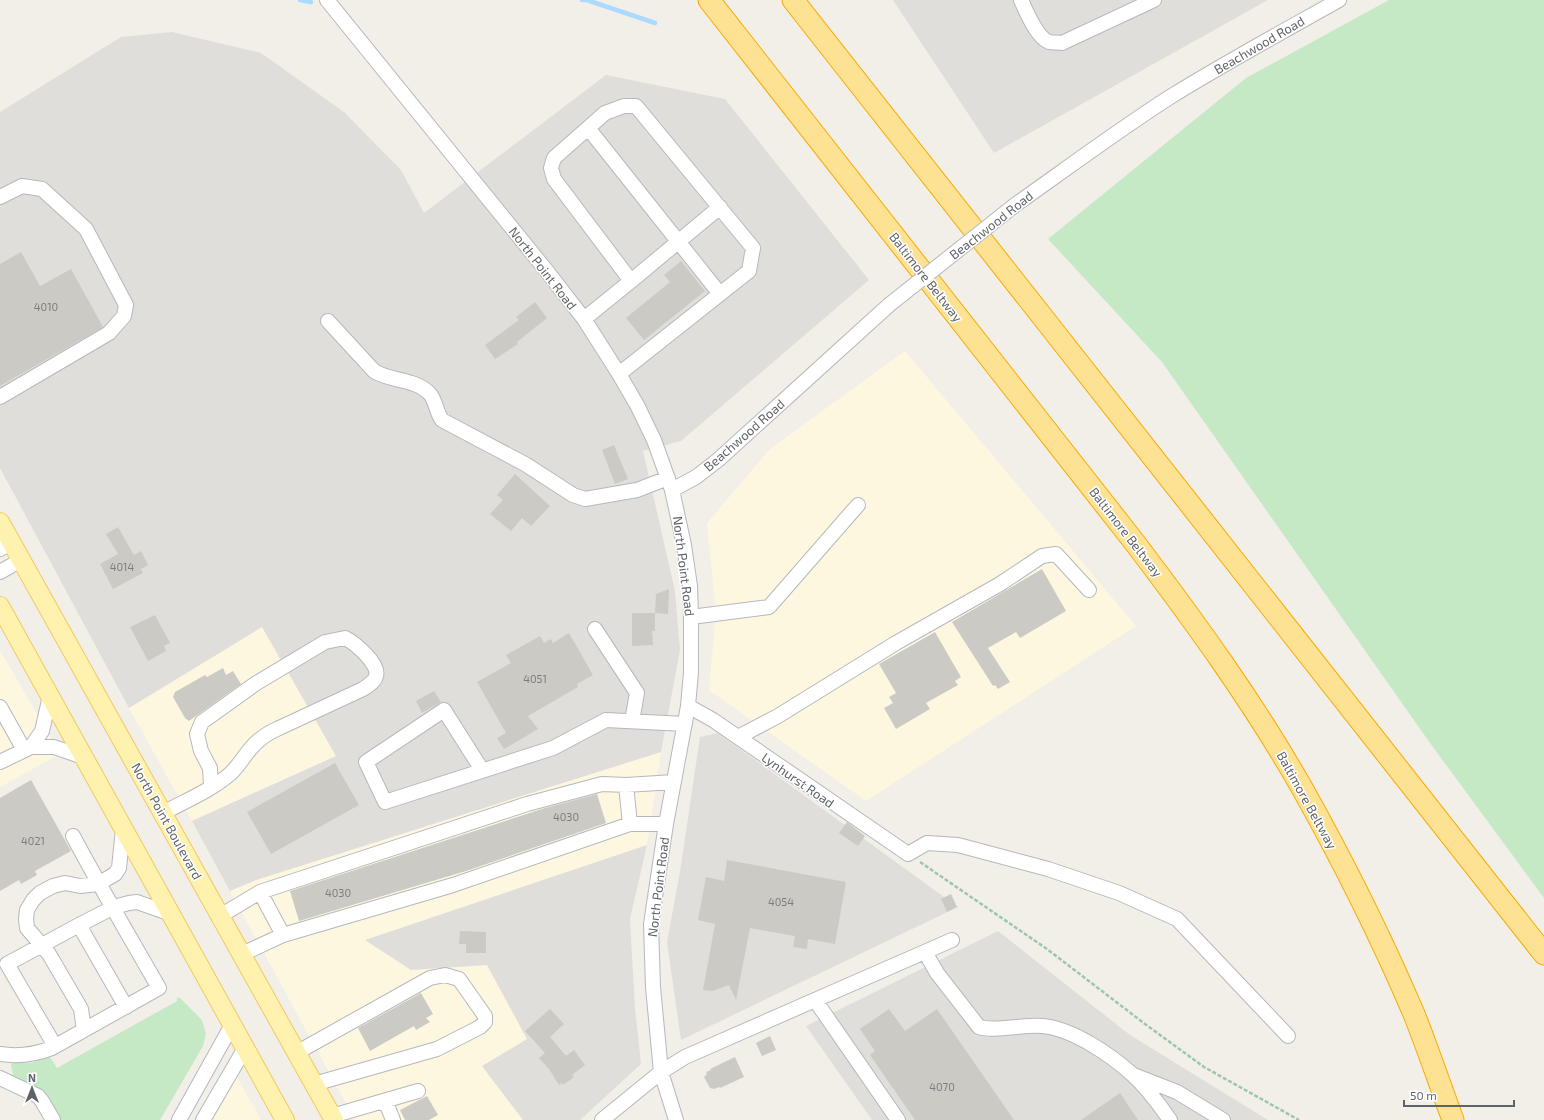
<svg xmlns="http://www.w3.org/2000/svg" width="1544" height="1120" font-family="'Exo 2',sans-serif">
<style>
.commercial{fill:#fef7e0}
.industrial{fill:#e0deda}
.green{fill:#c5e8c5}
.lines{fill:none;stroke-linecap:round;stroke-linejoin:round}
.stream{stroke:#aadaff;stroke-width:4.5}
.building{fill:#cccac5}
.minor-casing{stroke:#b5b8bc;stroke-width:16}
.major-casing{stroke:#f2c960;stroke-width:20}
.highway-casing{stroke:#f9ab00;stroke-width:23}
.path{stroke:#9cc7a9;stroke-width:2.5;stroke-dasharray:4 2;stroke-linecap:butt}
.minor{stroke:#fff;stroke-width:14}
.major{stroke:#fff2af;stroke-width:18}
.highway{stroke:#fde293;stroke-width:21}
.minor-bridge-casing{stroke:#b5b8bc;stroke-width:16;stroke-linecap:butt}
.minor-bridge{stroke:#fff;stroke-width:14}
.labels{text-anchor:middle;stroke-width:3;stroke-linejoin:round;paint-order:stroke}
.number-label{font-size:11px;fill:#7a7d7f}
.street-label{font-size:13px;fill:#5f6368;stroke:#fff}
</style>
<rect width="100%" height="100%" fill="#f1efe8"/>
<path class="commercial" d="M 905,351 L 1136,626 L 866,801 L 709,690 L 716,612 L 707,523 L 770,449 Z
M 262,627 L 336,756 L 192,821 L 129,708 Z
M 0,650 L 60,754 L 0,787 Z
M 661,752 L 647,845 L 366,940 L 411,970 L 487,965 L 527,1039 L 483,1067 L 523,1120 L 355,1120 L 230,891 L 256,880 Z
M 237,1077 L 261,1120 L 213,1120 Z"/>
<path class="industrial" d="M 893,0 L 1268,0 L 994,153 Z
M 172,32 L 261,53 L 344,112 L 401,170 L 424,213 L 606,75 L 725,99 L 869,280 L 681,441 L 643,451 L 675,591 L 680,650 L 661,752 L 256,880 L 230,891 L 192,821 L 336,756 L 262,627 L 129,708 L 0,468 L 0,112 L 121,37 Z
M 718,733 L 958,907 L 681,1040 L 667,942 L 680,872 L 700,737 Z
M 647,845 L 630,919 L 635,1008 L 641,1064 L 580,1120 L 523,1120 L 482,1066 L 527,1039 L 487,965 L 411,970 L 365,940 Z
M 998,931 L 1130,1035 L 1268,1120 L 872,1120 L 806,1026 Z"/>
<path class="green" d="M 1389,0 L 1544,0 L 1544,898 L 1430,743 L 1162,362 L 1048,239 L 1246,78 Z
M 177,997 L 180,998 L 202,1020 L 206,1034 L 203,1046 L 160,1120 L 61,1120 L 45,1092 L 13,1075 L 11,1065 L 13,1061 L 30,1063 L 50,1057 L 57,1068 L 177,1001 Z"/>
<g class="lines">
<path class="stream" d="M 300,0 L 311,2
M 582,0 L 587,0 L 655,23"/>
</g>
<path class="building" d="M 21,252 L 40,286 L 71,269 L 103,327 L 0,386 L 0,264 Z
M 681,261 L 705,291 L 644,340 L 626,318 L 670,282 L 664,275 Z
M 535,302 L 547,318 L 517,342 L 518,344 L 495,359 L 485,345 L 519,320 L 516,317 Z
M 614,445 L 628,479 L 615,484 L 602,450 Z
M 515,474 L 550,506 L 531,526 L 522,518 L 511,531 L 490,514 L 503,500 L 497,495 Z
M 118,527 L 134,555 L 141,551 L 148,565 L 141,569 L 143,573 L 113,589 L 100,564 L 118,554 L 106,534 Z
M 1042,569 L 1066,611 L 1020,638 L 1016,632 L 988,648 L 1010,682 L 998,689 L 995,685 L 993,686 L 952,622 Z
M 669,589 L 668,614 L 655,613 L 656,594 Z
M 632,613 L 655,613 L 655,631 L 652,631 L 653,645 L 632,646 Z
M 155,615 L 170,643 L 164,646 L 166,651 L 148,661 L 130,627 Z
M 935,632 L 961,677 L 955,681 L 958,685 L 926,703 L 930,709 L 896,729 L 884,708 L 893,703 L 889,697 L 896,693 L 879,664 Z
M 569,633 L 593,675 L 577,684 L 578,687 L 528,716 L 538,729 L 504,749 L 497,738 L 506,733 L 477,682 L 511,663 L 506,655 L 540,636 L 544,643 L 551,639 L 553,643 Z
M 223,668 L 226,675 L 233,671 L 241,684 L 189,721 L 185,718 L 173,697 L 175,692 L 205,675 L 207,677 Z
M 434,691 L 441,702 L 422,713 L 416,701 Z
M 335,763 L 359,805 L 271,854 L 247,812 Z
M 31,780 L 71,851 L 35,871 L 37,875 L 21,884 L 19,880 L 0,891 L 0,798 Z
M 597,794 L 606,823 L 466,871 L 299,921 L 290,891 L 545,808 Z
M 847,822 L 865,836 L 858,846 L 839,833 Z
M 727,860 L 846,882 L 835,944 L 808,939 L 807,949 L 793,947 L 795,936 L 750,928 L 736,1000 L 729,985 L 712,991 L 703,990 L 715,924 L 698,920 L 706,877 L 724,881 Z
M 951,894 L 957,907 L 947,912 L 941,899 Z
M 460,931 L 486,932 L 486,953 L 466,953 L 466,944 L 459,944 Z
M 421,993 L 433,1014 L 426,1018 L 430,1022 L 416,1030 L 414,1026 L 370,1051 L 358,1028 Z
M 550,1009 L 564,1024 L 550,1037 L 566,1056 L 574,1050 L 585,1065 L 572,1075 L 574,1077 L 563,1085 L 562,1083 L 559,1085 L 549,1069 L 539,1058 L 545,1053 L 525,1031 Z
M 889,1009 L 905,1031 L 937,1009 L 1014,1120 L 915,1120 L 870,1055 L 875,1051 L 860,1029 Z
M 770,1036 L 776,1050 L 762,1056 L 756,1043 Z
M 735,1057 L 744,1077 L 720,1088 L 719,1087 L 714,1089 L 710,1088 L 704,1077 L 707,1074 L 706,1072 L 711,1070 L 710,1069 Z
M 1120,1093 L 1138,1120 L 1081,1120 Z
M 427,1096 L 438,1115 L 429,1120 L 405,1120 L 400,1110 Z"/>
<g class="lines">
<g class="minor-casing">
<path id="minor" d="M 327,0 L 546,270 L 584,319 L 619,374 L 637,405 L 654,440 L 672,490 L 684,545 L 690,586 L 691,617 L 691,672 L 688,706 L 666,824 L 651,924 L 653,987 L 661,1072 L 676,1120
M 1021,0 C 1026,11 1037,38 1049,42 C 1053,43 1058,42 1062,43 L 1154,0
M 588,128 L 720,294
M 0,197 L 22,186 L 42,189 L 86,229 L 126,305 L 124,316 L 109,333 L 0,397
M 1015,205 C 1066,169 1117,131 1170,97 C 1225,63 1282,32 1339,0
M 584,319 L 631,281
M 328,321 L 374,371 C 391,382 415,378 430,394 C 436,401 436,412 442,420 L 525,464 L 573,495 L 585,499 L 637,490 L 668,478
M 619,374 L 749,271 L 753,248 L 636,106 L 624,106 L 605,113 L 554,158 L 551,168 L 554,179 L 631,281 L 720,207
M 672,490 L 696,477 L 718,460 L 889,305
M 0,549 L 11,543
M 0,572 L 21,560
M 691,617 L 769,607 L 858,505
M 595,629 L 637,693 L 632,721
M 688,706 L 713,720 L 908,854 L 927,843 L 958,845 L 1048,869 L 1119,893 L 1177,919 L 1288,1036
M 0,707 L 24,750
M 738,737 L 778,716 L 896,643 L 1000,584 L 1042,556 L 1056,554 L 1089,590
M 31,747 L 54,747 L 83,757
M 0,762 L 31,747 L 42,731 L 50,696
M 482,770 L 444,710 L 366,762 L 385,802 L 553,748 L 606,720 L 685,724
M 626,785 L 630,824
M 163,813 C 185,801 210,791 230,774 C 241,764 247,750 258,741 C 264,736 270,732 277,729 L 363,689 C 367,686 375,682 376,676 C 380,664 355,643 345,638 L 325,642 L 255,684 L 202,722 L 197,734 L 201,751 L 210,768 L 211,786
M 260,892 L 283,935
M 220,916 L 260,892 L 527,804 L 602,784 L 626,785 L 674,782
M 79,925 L 126,1007
M 925,952 L 937,973 L 979,1027 C 994,1032 1024,1024 1043,1026 C 1073,1029 1111,1055 1133,1075 C 1147,1088 1159,1104 1170,1120
M 242,954 L 283,935 L 453,885 L 630,824 L 666,824
M 815,1000 L 898,1120
M 84,1030 L 81,1009 L 49,954 L 27,928 L 26,919 L 27,910 L 33,900 L 40,893 L 53,886 L 65,883 L 80,886 L 98,884 L 115,874 L 119,868 L 123,829
M 55,1046 L 7,964 L 79,925 L 114,907 L 129,903 L 137,902 L 171,914
M 296,1053 L 430,978 L 445,975 L 459,979 L 485,1016 L 485,1022 L 480,1027 L 437,1049 L 314,1084
M 0,1054 C 19,1057 34,1055 52,1048 L 159,988 C 130,937 100,887 73,836
M 1136,1076 L 1177,1092 L 1223,1120
M 0,1078 L 38,1096 L 42,1101 L 53,1120
M 380,1102 L 418,1091
M 332,1116 L 380,1102 L 387,1105 L 393,1120
M 179,1120 L 232,1025
M 203,1120 L 245,1048
M 602,1120 L 661,1072 L 685,1057 L 952,940"/>
</g>
<g class="major-casing">
<path id="major" d="M 0,522 L 334,1120
M 0,606 L 285,1120"/>
</g>
<g class="highway-casing">
<path id="highway" d="M 709,0 L 1135,543 C 1195,622 1253,702 1302,788 C 1343,861 1381,937 1414,1014 C 1428,1049 1440,1085 1453,1120
M 793,0 L 1544,954"/>
</g>
<path class="path" d="M 920,862 L 1047,949 L 1145,1024 L 1204,1067 L 1299,1120"/>
<use href="#minor" class="minor"/>
<use href="#major" class="major"/>
<use href="#highway" class="highway"/>
<g class="minor-bridge-casing">
<path id="minor-bridge" d="M 889,305 L 1015,205"/>
</g>
<use href="#minor-bridge" class="minor-bridge"/>
</g>
<g class="labels">
<g class="number-label">
<text x="46" y="311">4010</text>
<text x="122" y="571">4014</text>
<text x="535" y="683">4051</text>
<text x="566" y="821">4030</text>
<text x="33" y="845">4021</text>
<text x="338" y="897">4030</text>
<text x="781" y="906">4054</text>
<text x="942" y="1091">4070</text>
</g>
<g class="street-label">
<text transform="translate(1259 45) rotate(-30)" y="5">Beachwood Road</text>
<text transform="translate(991 225) rotate(-38)" y="5">Beachwood Road</text>
<text transform="translate(543 268) rotate(52)" y="5">North Point Road</text>
<text transform="translate(926 277) rotate(52)" y="5">Baltimore Beltway</text>
<text transform="translate(744 435) rotate(-41)" y="5">Beachwood Road</text>
<text transform="translate(1126 532) rotate(52)" y="5">Baltimore Beltway</text>
<text transform="translate(684 566) rotate(83)" y="5">North Point Road</text>
<text transform="translate(798 780) rotate(35)" y="5">Lynhurst Road</text>
<text transform="translate(1307 800) rotate(61)" y="5">Baltimore Beltway</text>
<text transform="translate(167 821) rotate(61)" y="5">North Point Boulevard</text>
<text transform="translate(658 887) rotate(-83)" y="5">North Point Road</text>
</g>
</g>
<g transform="translate(32 1088)" stroke="#ffffff" stroke-width="3" paint-order="stroke">
<path d="M0-3L7 15L0 10L-7 15Z" fill="#5f6368"/>
<text y="-6" font-size="11" font-weight="bold" text-anchor="middle" fill="#5f6368">N</text>
</g>
<path d="M1404 1100v6h110v-6" fill="none" stroke="#5f6368" stroke-width="2"/>
<text x="1410" y="1100" font-size="12" fill="#5f6368" stroke="#ffffff" stroke-width="3" paint-order="stroke">50 m</text>
</svg>
